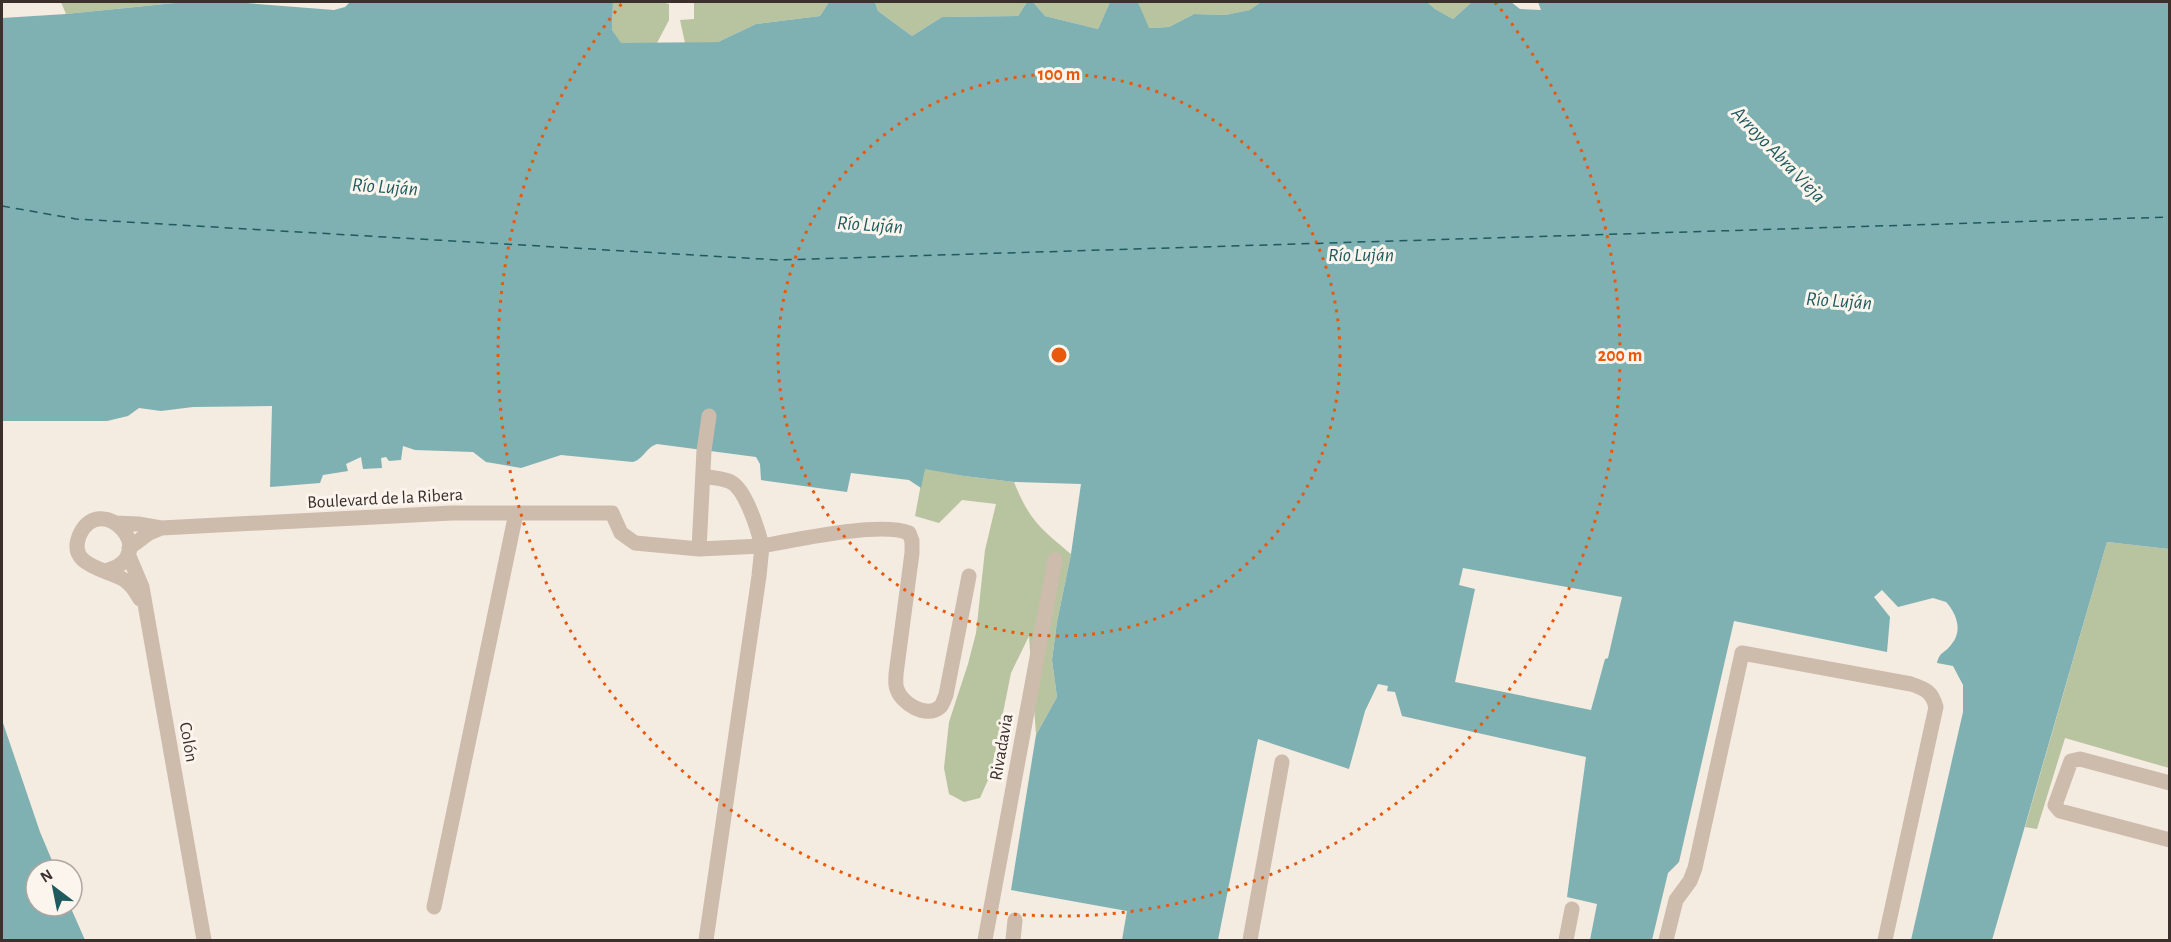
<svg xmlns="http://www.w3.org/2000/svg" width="2171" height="942" font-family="'Alegreya Sans',sans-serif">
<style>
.green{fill:#b8c4a0}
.water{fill:#7fb0b2;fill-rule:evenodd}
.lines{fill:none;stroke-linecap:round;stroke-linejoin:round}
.ferry{stroke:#1f5a5e;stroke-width:1.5;stroke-dasharray:8 6;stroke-linecap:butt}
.minor{stroke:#cdbbac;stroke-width:15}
.ring{fill:none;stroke:#e8590c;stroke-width:3;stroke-dasharray:3 6}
.labels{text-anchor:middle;stroke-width:6;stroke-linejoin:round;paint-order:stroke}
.street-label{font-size:18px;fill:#3b302b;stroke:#fbf5ee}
.water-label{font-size:20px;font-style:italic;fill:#1f5a5e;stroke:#fbf5ee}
.centre{fill:#e8590c;stroke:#fbf5ee;stroke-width:3}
.ring-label{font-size:18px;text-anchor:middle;font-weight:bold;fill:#e8590c;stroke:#fbf5ee;stroke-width:6;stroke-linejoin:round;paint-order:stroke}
</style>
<rect width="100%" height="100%" fill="#f4ebe1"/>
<path class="green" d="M 61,2 L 185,2 L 66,14 Z
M 613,2 L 662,2 L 669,4 L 669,20 L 657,43 L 620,43 L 612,30 Z
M 697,2 L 829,2 L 820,16 L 756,24 L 718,42 L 685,43 L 680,20 L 694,19 L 694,3 Z
M 875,2 L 1027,2 L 1018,16 L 942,17 L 912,36 L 878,11 Z
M 1033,2 L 1110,2 L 1098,29 L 1045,16 Z
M 1138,2 L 1261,2 L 1251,10 L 1225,15 L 1194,14 L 1169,27 L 1148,28 Z
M 1427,2 L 1472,2 L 1453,19 L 1435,9 Z
M 924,468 L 964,476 L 1014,482 C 1029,520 1041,529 1071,554 L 1057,622 L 1052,660 L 1057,697 L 1036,735 L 1029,636 L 1011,673 L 991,773 L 980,798 L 964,802 L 949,794 L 944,768 L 949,722 L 968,664 L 976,633 L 985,550 L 996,504 L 962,500 L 939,523 L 915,516 Z
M 2107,542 L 2169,549 L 2169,768 L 2065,738 L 2037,829 L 2025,827 Z"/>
<path class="water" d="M 185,2 L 233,2 L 334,10 L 345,7 L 350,2 L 613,2 L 612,30 L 621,43 L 718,42 L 756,24 L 820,16 L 829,2 L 875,2 L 878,11 L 912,36 L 942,17 L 1018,16 L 1027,2 L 1033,2 L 1045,16 L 1098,29 L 1110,2 L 1138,2 L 1149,28 L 1169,27 L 1194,14 L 1225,15 L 1250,10 L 1261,2 L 1427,2 L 1435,9 L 1453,19 L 1472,2 L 1511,2 L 1520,9 L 1541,10 L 1538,2 L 2169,2 L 2169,549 L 2107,542 L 1992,940 L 1911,940 L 1963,712 L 1963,685 L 1953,666 L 1937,663 C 1940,651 1944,654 1951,645 C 1963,631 1957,614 1946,602 L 1933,598 L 1898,607 L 1882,590 L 1874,597 L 1890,617 L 1887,652 L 1734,621 L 1679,862 L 1668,873 L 1652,940 L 1590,940 L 1597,904 L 1567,897 L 1586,757 L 1402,716 L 1395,692 L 1387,691 L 1388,686 L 1378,684 L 1365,711 L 1349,769 L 1258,739 L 1218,940 L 1122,940 L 1127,911 L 1011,890 L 1036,735 L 1057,697 L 1052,660 L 1057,622 L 1071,554 L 1081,484 L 1014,482 L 964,476 L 925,469 L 921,488 L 909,480 L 851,473 L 847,492 L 761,480 L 760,464 L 756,457 L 657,444 C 646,447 644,459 633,462 L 561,455 L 521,468 L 486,462 L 473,452 L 415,450 L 403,446 L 401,460 L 389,461 L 386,457 L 381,458 L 382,468 L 363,469 L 361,457 L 346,464 L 348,471 L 323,475 L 320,483 L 270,487 L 272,406 L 193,407 L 161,411 L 139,408 L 128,416 L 107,421 L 2,421 L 2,18 L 66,14 ZM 1463,568 L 1622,597 L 1608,658 L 1605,659 L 1591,710 L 1455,682 L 1475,589 L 1459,585 Z
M 2,720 L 40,832 L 56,870 L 36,870 L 36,906 L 70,906 L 85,940 L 2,940 Z"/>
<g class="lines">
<path class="ferry" d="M 2,206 L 76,219 L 779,260 L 2170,217"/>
<path class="minor" d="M 116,523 L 138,524 L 161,528 L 452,513 L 612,513 L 621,533 L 635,543 L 699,549 L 762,546 C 758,530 746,490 731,482 C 723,478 711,478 703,476
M 129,548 L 149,533 L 161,528
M 699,549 L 704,451 L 709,416
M 128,554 L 142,587 L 204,940
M 105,571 C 164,556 102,489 80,534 C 65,567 109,569 126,581 C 133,586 136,592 140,599
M 2170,783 L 2080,759 L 2071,761 L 2055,805 L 2060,811 L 2170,840
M 434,907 L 516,513
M 706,940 L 759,576 L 762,546 C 794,540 881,521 909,533 L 912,541 L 912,553 L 896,674 C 896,678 895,685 897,689 C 901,703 926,719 940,707 C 943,704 944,699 946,695 L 969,576
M 985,940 L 1055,560
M 1013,940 L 1015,920
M 1250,940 L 1282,762
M 1566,940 L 1572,909
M 1666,940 L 1676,900 L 1690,881 L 1695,868 L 1742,653 L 1911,684 C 1926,689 1932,692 1936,707 L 1885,940"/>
</g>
<g class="ring">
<circle cx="1059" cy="355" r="281"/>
<path d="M1495 2A561 561 0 1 1 623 2"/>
</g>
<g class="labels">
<g class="street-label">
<text transform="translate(385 498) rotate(-3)" y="6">Boulevard de la Ribera</text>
<text transform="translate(189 742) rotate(80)" y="6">Colón</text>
<text transform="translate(1001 747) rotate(-80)" y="6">Rivadavia</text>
</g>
<g class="water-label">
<text transform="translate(1779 154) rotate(46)" y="7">Arroyo Abra Vieja</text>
<text transform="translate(385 186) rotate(4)" y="7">Río Luján</text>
<text transform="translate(870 224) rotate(4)" y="7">Río Luján</text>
<text x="1361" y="261">Río Luján</text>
<text transform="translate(1839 300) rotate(4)" y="7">Río Luján</text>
</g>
</g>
<circle cx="1059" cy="355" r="9" class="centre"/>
<g class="ring-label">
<text x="1059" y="80">100 m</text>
<text x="1620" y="361">200 m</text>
</g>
<rect width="2171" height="942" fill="none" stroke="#3b302b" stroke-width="6"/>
<g transform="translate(54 888) rotate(328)"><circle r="28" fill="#fbf5ee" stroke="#aea6a0" stroke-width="1.5"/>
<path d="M0-4.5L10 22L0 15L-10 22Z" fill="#1f5a5e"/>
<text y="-9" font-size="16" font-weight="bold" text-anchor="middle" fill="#3b302b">N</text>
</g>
</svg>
